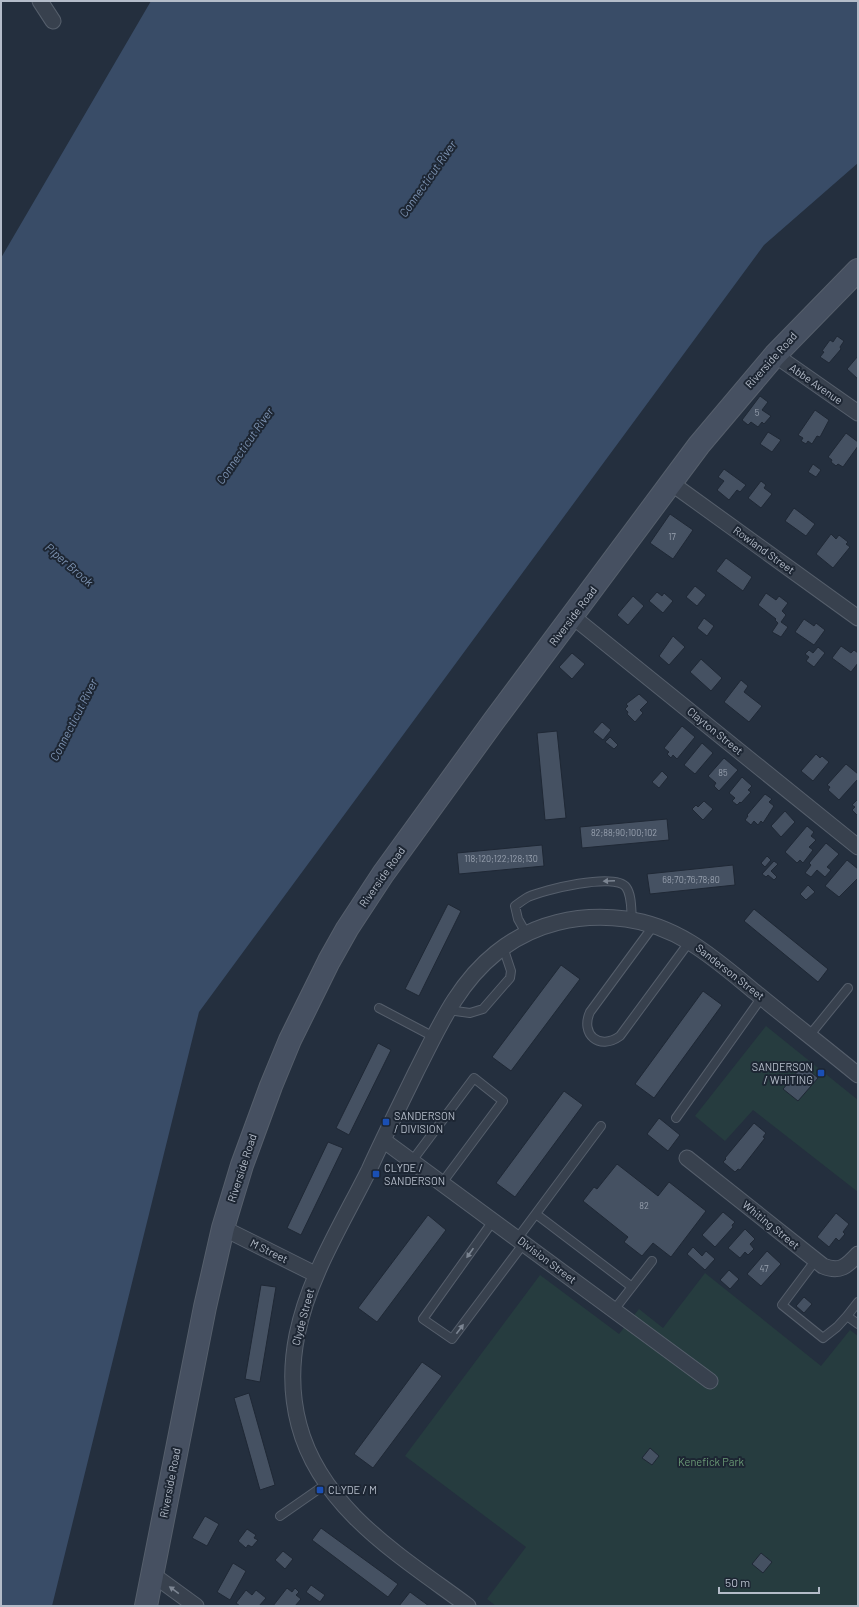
<svg xmlns="http://www.w3.org/2000/svg" width="859" height="1607" font-family="Barlow,sans-serif">
<style>
.green{fill:#263c3f}
.water{fill:#394c67}
.building{fill:#455162;stroke:#1f2835}
.lines{fill:none;stroke-linecap:round;stroke-linejoin:round}
.lane-casing{stroke:#565f6c;stroke-width:10}
.street-casing{stroke:#565f6c;stroke-width:17}
.secondary-casing{stroke:#565f6c;stroke-width:24}
.lane{stroke:#38414e;stroke-width:8}
.street{stroke:#38414e;stroke-width:15}
.secondary{stroke:#465061;stroke-width:22}
.oneway{fill:#7c8592}
.transit-dot{fill:#1a4fb4;stroke:#1d2633;stroke-width:1.5}
.labels{text-anchor:middle;stroke-width:4;stroke-linejoin:round;paint-order:stroke}
.number-label{font-size:9px;fill:#98a1af}
.street-label{font-size:11px;fill:#b4bcc9;stroke:#1d2633}
.poi-label{font-size:11px;fill:#b4bcc9;stroke:#1d2633;text-anchor:start}
.park-label{font-size:11px;fill:#6b9a76;stroke:#1d2633}
.water-label{font-size:12px;font-style:italic;fill:#7c92b1;stroke:#1d2633}
</style>
<rect width="100%" height="100%" fill="#242f3e"/>
<path class="green" d="M 766,1026 L 858,1100 L 858,1192 L 753,1110 L 725,1141 L 695,1116 Z
M 705,1273 L 821,1366 L 850,1330 L 858,1336 L 858,1606 L 496,1606 L 487,1599 L 526,1547 L 405,1456 L 540,1275 L 619,1334 L 639,1309 L 663,1328 Z"/>
<path class="water" d="M 151,1 L 858,1 L 858,163 L 764,245 L 199,1012 L 52,1606 L 1,1606 L 1,258 Z"/>
<path class="building" d="M 837,336 L 844,341 L 840,347 L 841,349 L 829,363 L 820,357 L 824,352 L 822,351 L 830,340 L 833,342 Z
M 858,356 L 858,379 L 847,369 Z
M 760,396 L 768,402 L 762,410 L 771,416 L 764,424 L 762,422 L 758,427 L 751,422 L 748,425 L 742,420 Z
M 815,410 L 829,420 L 820,437 L 817,436 L 812,444 L 808,441 L 806,444 L 801,441 L 803,438 L 798,435 Z
M 768,432 L 781,440 L 772,452 L 760,444 Z
M 846,433 L 858,442 L 858,446 L 843,467 L 838,464 L 836,466 L 831,462 L 832,460 L 828,457 Z
M 813,464 L 821,470 L 816,477 L 808,472 Z
M 724,469 L 746,485 L 740,492 L 737,490 L 729,500 L 717,490 L 724,481 L 718,477 Z
M 761,481 L 766,485 L 764,488 L 772,494 L 761,508 L 748,498 Z
M 794,508 L 815,524 L 806,536 L 785,521 Z
M 670,514 L 693,530 L 673,559 L 650,543 Z
M 831,534 L 836,539 L 839,535 L 848,542 L 846,544 L 850,547 L 833,568 L 816,554 Z
M 726,558 L 752,577 L 743,591 L 716,571 Z
M 695,586 L 706,595 L 697,606 L 686,597 Z
M 657,592 L 662,596 L 664,593 L 673,601 L 663,613 L 649,601 Z
M 766,593 L 776,600 L 779,596 L 788,603 L 782,611 L 786,615 L 781,622 L 788,627 L 781,637 L 772,632 L 778,623 L 775,620 L 776,619 L 758,605 Z
M 633,596 L 644,606 L 628,625 L 617,615 Z
M 704,618 L 714,626 L 707,636 L 697,628 Z
M 804,619 L 814,626 L 816,623 L 825,630 L 814,645 L 795,632 Z
M 673,636 L 685,647 L 669,665 L 659,656 Z
M 841,646 L 851,653 L 854,650 L 858,653 L 858,663 L 851,672 L 832,658 Z
M 818,647 L 825,653 L 814,667 L 806,661 L 809,657 L 805,654 L 809,650 L 813,653 Z
M 572,653 L 585,664 L 572,679 L 559,667 Z
M 701,659 L 722,678 L 711,691 L 690,672 Z
M 741,680 L 748,686 L 744,692 L 762,706 L 749,722 L 724,702 Z
M 639,694 L 648,702 L 640,710 L 643,713 L 635,722 L 627,714 L 628,712 L 625,709 L 628,706 L 626,704 Z
M 602,722 L 611,730 L 603,740 L 593,732 Z
M 682,726 L 695,737 L 677,759 L 673,755 L 671,758 L 667,754 L 669,752 L 664,748 Z
M 557,731 L 566,818 L 545,820 L 537,733 Z
M 610,737 L 618,745 L 614,749 L 605,742 Z
M 702,743 L 713,753 L 695,774 L 684,765 Z
M 816,754 L 820,758 L 822,756 L 829,762 L 813,781 L 801,771 Z
M 724,758 L 738,770 L 719,791 L 714,786 L 716,783 L 708,776 Z
M 846,764 L 858,774 L 858,781 L 857,780 L 839,800 L 828,790 L 830,787 L 827,785 Z
M 662,771 L 668,777 L 659,788 L 652,782 Z
M 742,777 L 752,786 L 748,790 L 751,792 L 741,803 L 740,802 L 737,805 L 732,801 L 735,798 L 729,793 Z
M 765,794 L 772,799 L 769,802 L 774,806 L 763,823 L 761,821 L 758,825 L 754,821 L 751,825 L 745,820 L 748,816 L 747,815 Z
M 858,799 L 858,813 L 857,815 L 852,810 L 855,807 L 852,805 Z
M 704,801 L 713,809 L 703,820 L 692,809 L 696,805 L 698,807 Z
M 785,811 L 795,822 L 781,837 L 771,826 Z
M 667,819 L 669,840 L 582,848 L 580,827 Z
M 807,826 L 814,832 L 811,836 L 816,840 L 809,847 L 813,850 L 803,863 L 800,860 L 797,863 L 785,852 Z
M 826,843 L 839,854 L 827,867 L 831,870 L 825,877 L 817,870 L 811,877 L 805,873 L 811,865 L 809,863 Z
M 542,845 L 544,866 L 459,874 L 457,853 Z
M 767,856 L 771,860 L 765,867 L 761,863 Z
M 847,860 L 858,869 L 858,878 L 839,897 L 825,886 Z
M 774,861 L 778,864 L 771,871 L 777,877 L 774,880 L 768,875 L 766,877 L 762,874 Z
M 733,865 L 735,885 L 650,894 L 647,874 Z
M 808,885 L 815,892 L 806,900 L 800,894 Z
M 448,904 L 461,911 L 419,996 L 405,989 Z
M 754,909 L 828,969 L 818,982 L 744,921 Z
M 561,965 L 580,979 L 511,1071 L 492,1057 Z
M 703,991 L 722,1005 L 654,1098 L 635,1084 Z
M 378,1043 L 391,1050 L 349,1135 L 336,1128 Z
M 803,1065 L 818,1078 L 798,1101 L 783,1089 Z
M 564,1091 L 583,1105 L 515,1197 L 496,1183 Z
M 659,1118 L 680,1135 L 668,1151 L 647,1134 Z
M 754,1123 L 766,1133 L 763,1137 L 765,1138 L 740,1170 L 738,1169 L 735,1172 L 723,1162 L 726,1159 L 725,1158 Z
M 328,1142 L 343,1148 L 301,1235 L 287,1228 Z
M 617,1164 L 658,1196 L 669,1182 L 706,1211 L 671,1257 L 653,1243 L 642,1256 L 624,1242 L 628,1237 L 583,1201 L 594,1187 L 597,1189 Z
M 723,1212 L 735,1222 L 732,1225 L 733,1227 L 715,1247 L 702,1235 Z
M 836,1213 L 849,1224 L 843,1232 L 845,1234 L 839,1241 L 836,1238 L 829,1247 L 817,1237 Z
M 428,1215 L 446,1230 L 377,1322 L 358,1308 Z
M 745,1229 L 755,1239 L 750,1244 L 754,1249 L 748,1255 L 745,1252 L 740,1258 L 728,1248 Z
M 693,1247 L 702,1256 L 706,1251 L 715,1259 L 705,1270 L 687,1254 Z
M 767,1251 L 781,1264 L 761,1286 L 747,1274 Z
M 729,1270 L 739,1279 L 730,1289 L 720,1280 Z
M 261,1285 L 276,1287 L 260,1382 L 245,1379 Z
M 804,1297 L 812,1304 L 804,1313 L 796,1306 Z
M 422,1362 L 442,1376 L 373,1468 L 354,1454 Z
M 249,1393 L 275,1485 L 260,1490 L 234,1398 Z
M 650,1448 L 659,1456 L 652,1465 L 642,1458 Z
M 205,1516 L 219,1524 L 207,1546 L 192,1538 Z
M 321,1528 L 398,1584 L 388,1597 L 312,1540 Z
M 247,1529 L 256,1535 L 254,1538 L 258,1540 L 252,1547 L 248,1545 L 246,1548 L 238,1541 Z
M 283,1551 L 293,1559 L 285,1569 L 275,1560 Z
M 761,1553 L 772,1562 L 763,1573 L 752,1564 Z
M 233,1563 L 246,1571 L 230,1600 L 217,1592 Z
M 311,1585 L 325,1595 L 320,1602 L 306,1592 Z
M 287,1588 L 292,1592 L 295,1588 L 299,1592 L 296,1595 L 301,1599 L 295,1606 L 273,1606 Z
M 246,1590 L 252,1595 L 256,1590 L 266,1598 L 259,1606 L 240,1606 L 236,1603 Z
M 410,1592 L 429,1606 L 399,1606 Z"/>
<g class="lines">
<g class="lane-casing">
<path id="lane" d="M 654,925 L 590,1012 C 580,1034 599,1051 620,1036 L 690,941
M 526,933 L 518,919 L 515,906 C 519,903 523,900 528,897 C 543,890 615,872 626,887 C 632,895 631,910 632,920
M 379,1008 L 434,1037
M 448,1010 L 470,1013 L 483,1009 L 510,978 L 511,971 L 503,947
M 809,1036 L 848,988
M 676,1118 L 762,997
M 412,1161 L 474,1078 L 503,1101 L 442,1183
M 536,1214 L 632,1287
M 493,1221 L 423,1319 L 452,1339 L 524,1243
M 517,1239 L 601,1126
M 815,1261 L 782,1305 L 823,1338 L 837,1327 L 847,1316
M 858,1302 L 847,1316 L 858,1324
M 614,1310 L 652,1261
M 280,1516 L 326,1484"/>
</g>
<g class="street-casing">
<path id="street" d="M 40,1 L 53,21
M 775,355 L 858,413
M 671,483 L 858,618
M 572,616 L 858,847
M 383,1140 L 710,1381
M 687,1158 L 823,1266 C 840,1273 847,1266 858,1254
M 223,1228 L 315,1274
M 152,1574 L 196,1606
M 468,1606 C 402,1557 321,1509 299,1425 C 291,1395 291,1365 297,1335 C 309,1276 342,1224 369,1170 C 384,1137 400,1105 416,1072 C 438,1029 457,984 496,953 C 533,923 579,913 626,919 C 679,926 715,959 755,992 C 789,1020 824,1047 858,1075"/>
</g>
<g class="secondary-casing">
<path id="secondary" d="M 146,1606 L 205,1307 L 223,1228 L 242,1165 L 271,1086 L 290,1040 L 329,961 L 347,929 L 383,874 L 493,722 L 699,445 L 775,355 L 858,270"/>
</g>
<use href="#lane" class="lane"/>
<use href="#street" class="street"/>
<use href="#secondary" class="secondary"/>
</g>
<defs><path id="oneway-solid" d="M-6-.8H1V-3.2L6.5 0L1 3.2V.8H-6Z"/></defs>
<g class="oneway">
<use href="#oneway-solid" transform="translate(609 881) rotate(177)"/>
<use href="#oneway-solid" transform="translate(470 1253) rotate(125)"/>
<use href="#oneway-solid" transform="translate(460 1329) rotate(-53)"/>
<use href="#oneway-solid" transform="translate(174 1590) rotate(-144)"/>
</g>
<g class="transit-dot">
<rect x="817" y="1069" width="8" height="8" rx="2"/>
<rect x="382" y="1118" width="8" height="8" rx="2"/>
<rect x="372" y="1170" width="8" height="8" rx="2"/>
<rect x="316" y="1486" width="8" height="8" rx="2"/>
</g>
<g class="labels">
<g class="number-label">
<text x="757" y="416">5</text>
<text x="672" y="540">17</text>
<text x="723" y="776">85</text>
<text x="624" y="836">82;88;90;100;102</text>
<text x="501" y="862">118;120;122;128;130</text>
<text x="691" y="883">68;70;76;78;80</text>
<text x="644" y="1209">82</text>
<text x="764" y="1272">47</text>
</g>
<g class="street-label">
<text transform="translate(771 360) rotate(-48)" y="4">Riverside Road</text>
<text transform="translate(816 384) rotate(35)" y="4">Abbe Avenue</text>
<text transform="translate(764 550) rotate(36)" y="4">Rowland Street</text>
<text transform="translate(573 616) rotate(-53)" y="4">Riverside Road</text>
<text transform="translate(715 731) rotate(39)" y="4">Clayton Street</text>
<text transform="translate(382 877) rotate(-55)" y="4">Riverside Road</text>
<text transform="translate(730 972) rotate(38)" y="4">Sanderson Street</text>
<text transform="translate(242 1168) rotate(-72)" y="4">Riverside Road</text>
<text transform="translate(771 1225) rotate(39)" y="4">Whiting Street</text>
<text transform="translate(269 1251) rotate(26)" y="4">M Street</text>
<text transform="translate(547 1260) rotate(37)" y="4">Division Street</text>
<text transform="translate(303 1317) rotate(-75)" y="4">Clyde Street</text>
<text transform="translate(170 1483) rotate(-79)" y="4">Riverside Road</text>
</g>
<g class="poi-label">
<text x="813" y="1071" text-anchor="end">SANDERSON<tspan x="813" dy="13">/ WHITING</tspan></text>
<text x="394" y="1120">SANDERSON<tspan x="394" dy="13">/ DIVISION</tspan></text>
<text x="384" y="1172">CLYDE /<tspan x="384" dy="13">SANDERSON</tspan></text>
<text x="328" y="1494">CLYDE / M</text>
</g>
<g class="park-label">
<text x="711" y="1466">Kenefick Park</text>
</g>
<g class="water-label">
<text transform="translate(428 179) rotate(-55)" y="4">Connecticut River</text>
<text transform="translate(245 446) rotate(-55)" y="4">Connecticut River</text>
<text transform="translate(69 565) rotate(41)" y="4">Piper Brook</text>
<text transform="translate(74 720) rotate(-63)" y="4">Connecticut River</text>
</g>
</g>
<rect width="859" height="1607" fill="none" stroke="#b4bcc9" stroke-width="4"/>
<path d="M719 1587v6h100v-6" fill="none" stroke="#b4bcc9" stroke-width="2"/>
<text x="725" y="1587" font-size="12" fill="#b4bcc9" stroke="#1d2633" stroke-width="3" paint-order="stroke">50 m</text>
</svg>
